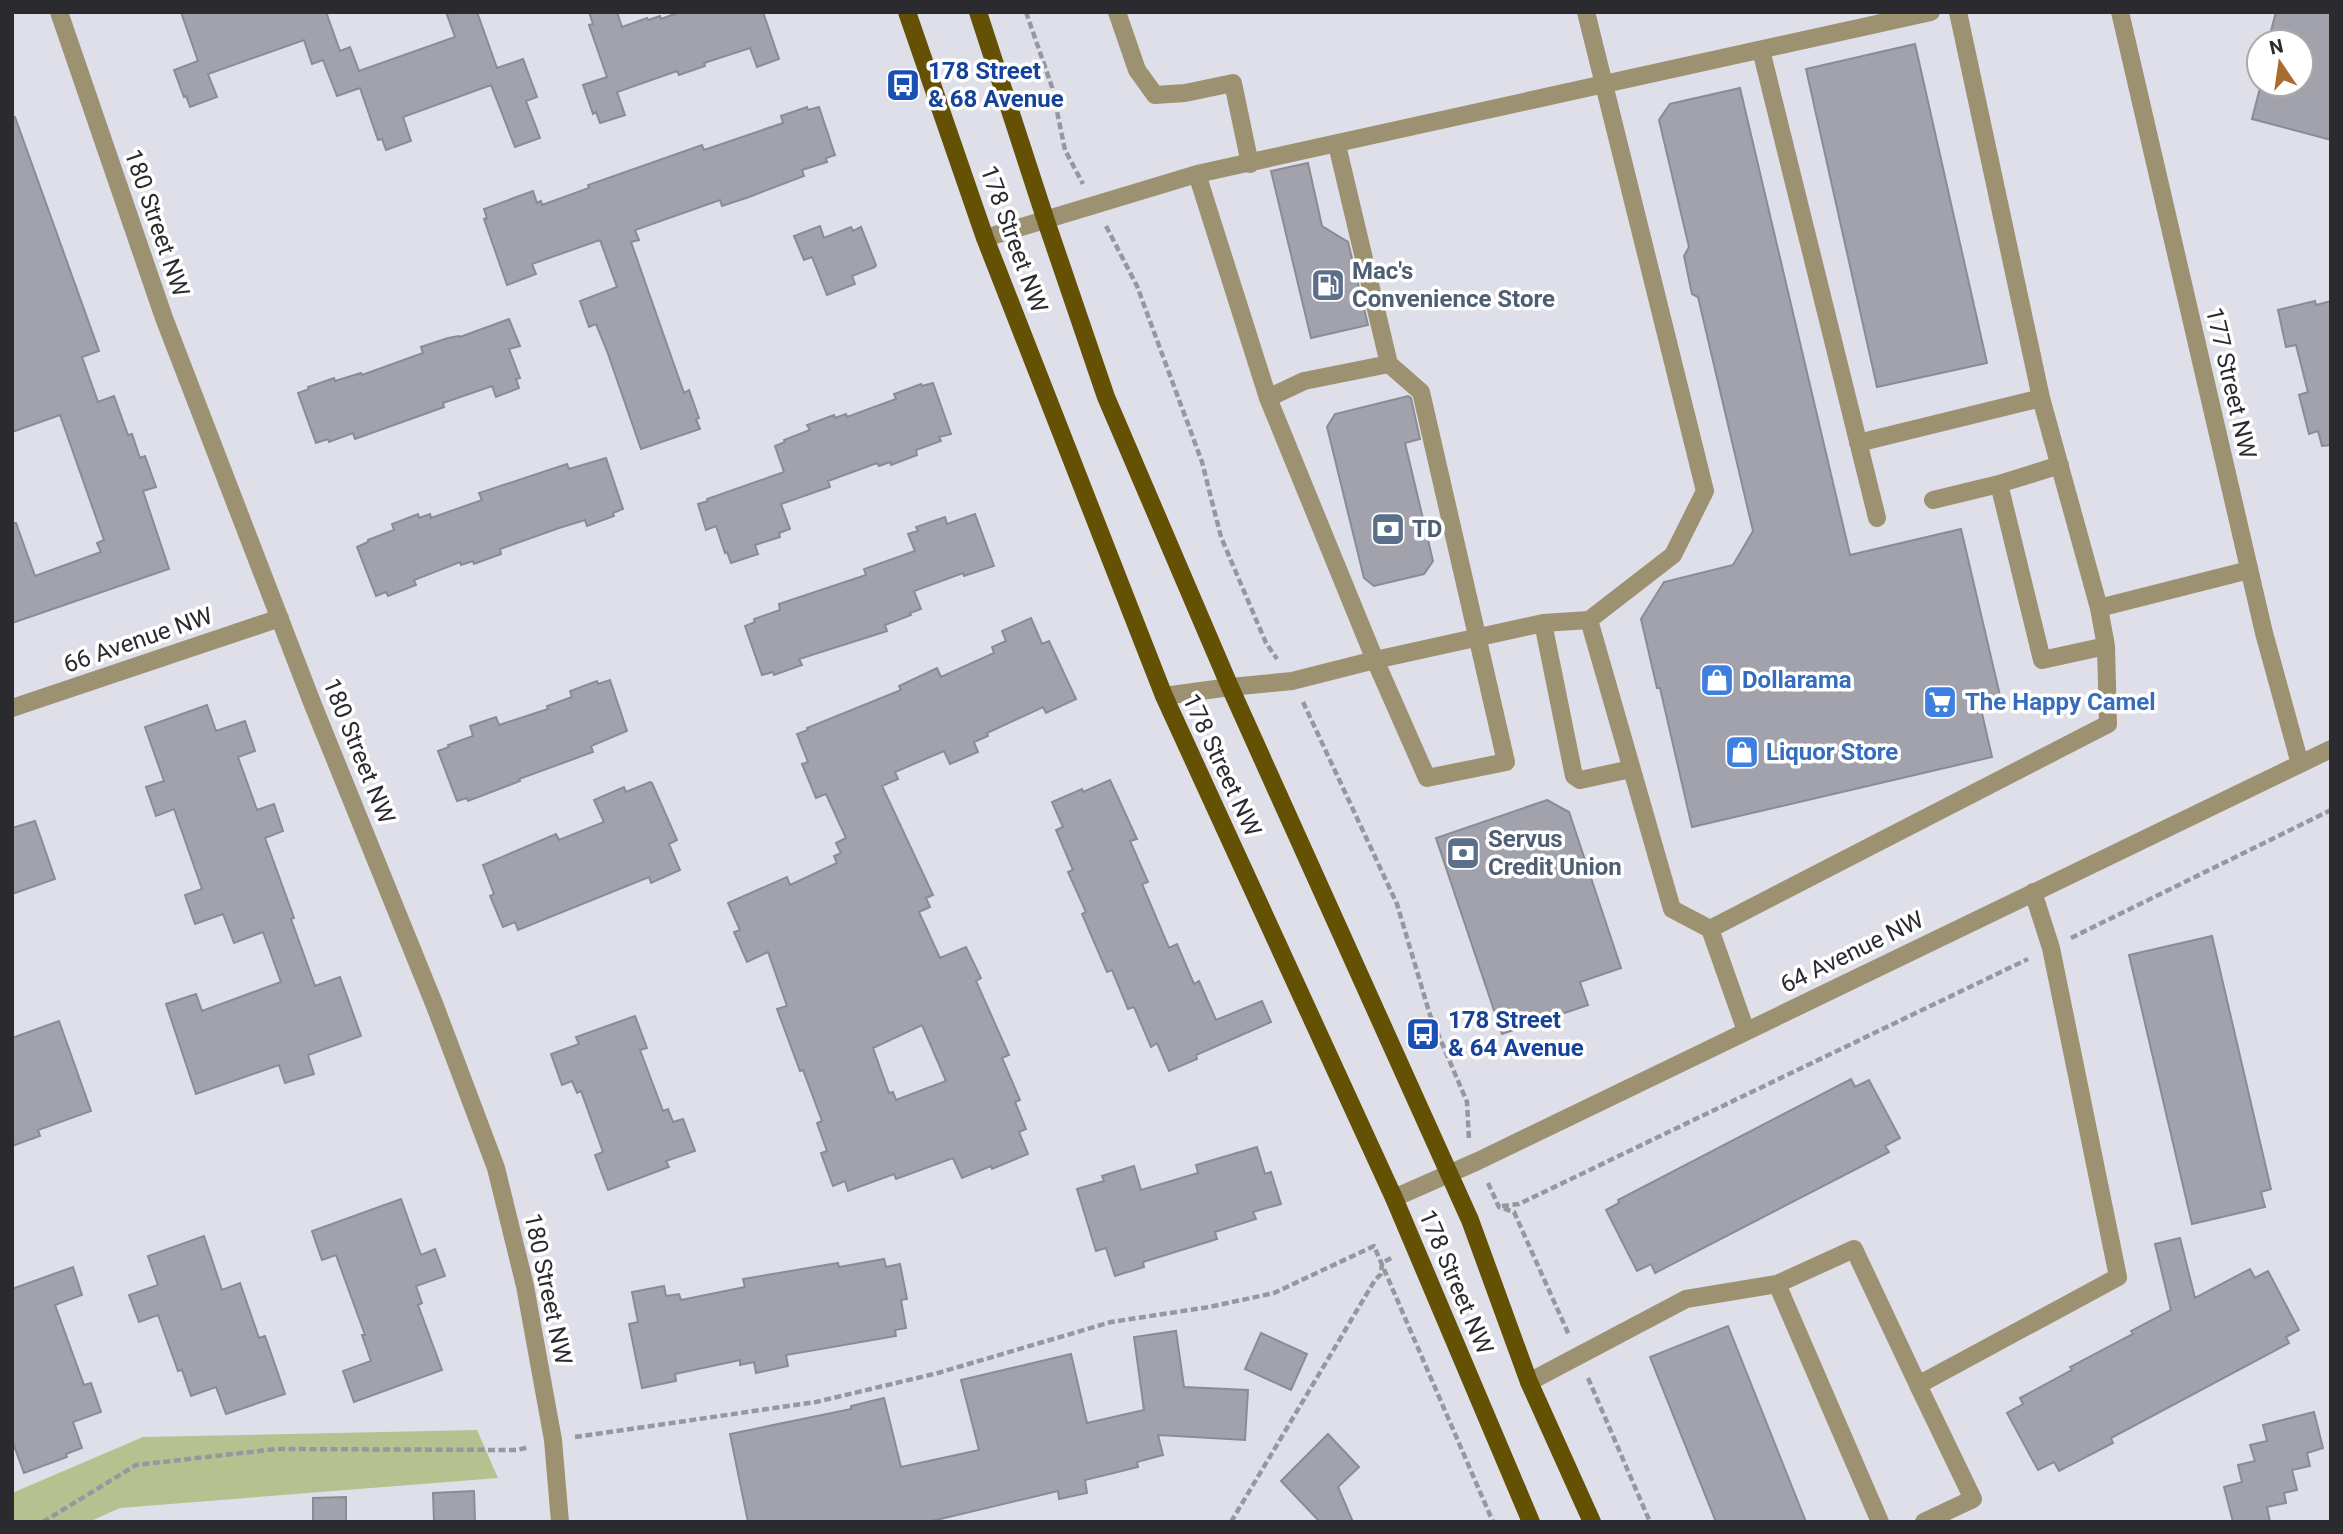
<svg xmlns="http://www.w3.org/2000/svg" width="2343" height="1534" font-family="Roboto,sans-serif">
<style>
.green{fill:#b6c18f}
.building{fill:#a2a2ac;stroke:#8b8b95;stroke-width:2;fill-rule:evenodd}
.lines{fill:none;stroke-linecap:round;stroke-linejoin:round}
.path{stroke:#97979f;stroke-width:4.5;stroke-dasharray:7 3.5;stroke-linecap:butt}
.minor{stroke:#9c9272;stroke-width:18}
.major{stroke:#645104;stroke-width:18}
.labels{text-anchor:middle;stroke-width:7;stroke-linejoin:round;paint-order:stroke}
.transit-label{font-size:24px;font-weight:bold;fill:#164399;stroke:#fff;text-anchor:start}
.street-label{font-size:24px;fill:#2b2b2f;stroke:#fff}
.service-label{font-size:24px;font-weight:bold;fill:#4e5e75;stroke:#fff;text-anchor:start}
.shop-label{font-size:24px;font-weight:bold;fill:#366cbe;stroke:#fff;text-anchor:start}
</style>
<rect width="100%" height="100%" fill="#dfdfea"/>
<path class="green" d="M 477,1430 L 498,1478 L 120,1508 L 89,1522 L 12,1522 L 12,1493 L 143,1437 Z"/>
<path class="building" d="M 181,12 L 326,12 L 340,51 L 350,47 L 359,71 L 455,37 L 446,12 L 477,12 L 497,68 L 523,59 L 537,97 L 526,101 L 540,138 L 515,147 L 491,85 L 403,117 L 411,141 L 386,150 L 382,139 L 378,140 L 360,88 L 337,96 L 323,60 L 312,64 L 304,40 L 208,74 L 217,97 L 190,107 L 186,96 L 184,97 L 174,70 L 198,61 Z
M 589,12 L 617,12 L 622,27 L 647,18 L 648,20 L 660,16 L 661,19 L 680,12 L 763,12 L 779,59 L 757,67 L 750,48 L 704,63 L 705,66 L 679,75 L 677,71 L 617,92 L 625,115 L 600,123 L 596,112 L 593,114 L 583,85 L 607,77 L 589,25 L 593,24 Z
M 2276,12 L 2331,12 L 2331,140 L 2252,119 L 2261,84 L 2301,84 L 2301,42 L 2268,42 Z
M 1915,44 L 1987,363 L 1877,387 L 1806,69 Z
M 1740,88 L 1850,555 L 1961,529 L 2002,704 L 1981,709 L 1992,757 L 1692,827 L 1660,688 L 1657,688 L 1641,619 L 1664,582 L 1733,565 L 1753,531 L 1698,297 L 1692,294 L 1684,256 L 1689,247 L 1659,120 L 1670,104 Z
M 807,107 L 808,110 L 819,107 L 835,155 L 826,158 L 827,162 L 802,170 L 804,176 L 749,197 L 722,206 L 720,200 L 635,230 L 639,240 L 631,242 L 684,393 L 689,390 L 699,418 L 696,419 L 700,429 L 641,449 L 607,351 L 596,324 L 589,327 L 580,301 L 617,287 L 600,240 L 532,264 L 536,274 L 507,285 L 484,219 L 487,218 L 484,209 L 533,191 L 537,203 L 541,201 L 542,205 L 589,188 L 588,185 L 702,145 L 704,150 L 783,123 L 781,116 Z
M 15,117 L 99,351 L 82,357 L 98,402 L 114,396 L 128,435 L 132,434 L 140,458 L 145,456 L 156,487 L 143,491 L 169,569 L 12,623 L 12,523 L 16,523 L 35,576 L 101,552 L 97,543 L 104,540 L 60,415 L 12,432 L 12,118 Z
M 1308,163 L 1322,226 L 1348,242 L 1368,325 L 1311,338 L 1271,171 Z
M 820,226 L 824,238 L 851,227 L 853,231 L 861,227 L 876,265 L 875,267 L 852,276 L 855,284 L 827,295 L 812,257 L 804,260 L 794,236 Z
M 2315,301 L 2316,305 L 2331,301 L 2331,445 L 2322,446 L 2318,431 L 2309,434 L 2299,395 L 2308,392 L 2296,345 L 2286,347 L 2278,310 Z
M 509,319 L 520,346 L 509,349 L 520,378 L 516,379 L 519,388 L 496,397 L 492,386 L 443,403 L 444,407 L 355,439 L 353,433 L 329,442 L 328,439 L 316,443 L 298,393 L 309,389 L 308,387 L 334,378 L 335,381 L 361,373 L 362,375 L 423,353 L 421,347 L 448,338 L 459,336 L 460,337 Z
M 933,383 L 951,434 L 939,437 L 941,441 L 916,450 L 917,455 L 891,465 L 890,462 L 879,466 L 877,463 L 828,481 L 830,487 L 781,504 L 790,529 L 779,533 L 780,537 L 755,545 L 758,554 L 731,563 L 727,552 L 725,553 L 716,526 L 706,530 L 698,504 L 708,501 L 707,499 L 784,472 L 775,446 L 785,442 L 784,440 L 810,430 L 807,425 L 834,415 L 835,418 L 846,414 L 847,417 L 896,399 L 894,394 L 921,384 L 922,386 Z
M 1408,396 L 1411,398 L 1420,439 L 1405,443 L 1433,561 L 1424,574 L 1374,586 L 1364,578 L 1327,427 L 1335,414 Z
M 606,458 L 623,509 L 613,513 L 614,516 L 587,526 L 585,520 L 559,528 L 500,549 L 501,554 L 474,564 L 473,561 L 461,565 L 460,562 L 414,580 L 416,585 L 388,596 L 386,592 L 376,596 L 357,547 L 368,542 L 368,540 L 394,530 L 392,524 L 418,514 L 419,518 L 430,514 L 431,518 L 482,500 L 479,493 L 567,464 L 569,469 Z
M 975,514 L 994,566 L 964,576 L 963,573 L 914,591 L 921,609 L 910,613 L 911,615 L 885,625 L 887,631 L 799,659 L 802,665 L 774,675 L 773,672 L 762,675 L 745,626 L 755,622 L 754,619 L 780,610 L 779,604 L 866,575 L 864,569 L 915,551 L 908,534 L 918,531 L 916,527 L 945,517 L 947,524 Z
M 1031,618 L 1042,644 L 1049,641 L 1076,699 L 1046,713 L 1043,707 L 987,733 L 988,736 L 974,742 L 978,752 L 950,764 L 944,751 L 895,772 L 898,779 L 882,786 L 933,895 L 926,898 L 930,907 L 919,912 L 940,958 L 966,947 L 981,978 L 976,981 L 1009,1055 L 1002,1058 L 1020,1100 L 1015,1102 L 1026,1129 L 1019,1132 L 1028,1154 L 992,1169 L 991,1166 L 962,1178 L 953,1158 L 896,1179 L 894,1174 L 848,1191 L 845,1181 L 833,1186 L 821,1153 L 827,1151 L 817,1123 L 822,1121 L 803,1070 L 800,1071 L 777,1009 L 787,1006 L 768,952 L 747,962 L 734,932 L 740,930 L 728,903 L 787,877 L 790,885 L 837,863 L 834,856 L 841,853 L 836,843 L 846,838 L 826,794 L 816,798 L 802,764 L 808,762 L 797,734 L 808,730 L 807,728 L 901,690 L 899,686 L 937,668 L 941,677 L 994,653 L 992,647 L 1006,641 L 1002,631 ZM 922,1025 L 946,1081 L 896,1100 L 893,1092 L 889,1093 L 873,1048 Z
M 610,680 L 627,731 L 591,746 L 593,752 L 519,779 L 520,781 L 468,801 L 467,798 L 457,801 L 438,751 L 449,747 L 448,745 L 473,736 L 470,726 L 496,717 L 499,725 L 548,709 L 547,706 L 572,697 L 570,691 L 597,681 L 598,684 Z
M 207,705 L 216,731 L 245,721 L 255,751 L 238,757 L 257,810 L 274,804 L 283,831 L 265,838 L 294,918 L 291,919 L 315,986 L 340,977 L 361,1036 L 308,1055 L 314,1074 L 285,1083 L 279,1065 L 196,1094 L 166,1004 L 196,994 L 202,1011 L 281,982 L 263,932 L 234,943 L 223,914 L 195,924 L 185,895 L 202,889 L 174,809 L 156,816 L 146,787 L 164,781 L 145,727 Z
M 1110,780 L 1137,839 L 1130,841 L 1148,882 L 1142,884 L 1169,948 L 1177,944 L 1194,984 L 1199,981 L 1216,1020 L 1262,1001 L 1271,1022 L 1196,1055 L 1197,1059 L 1169,1071 L 1157,1043 L 1151,1047 L 1134,1007 L 1128,1009 L 1112,970 L 1107,972 L 1082,914 L 1086,912 L 1068,872 L 1073,870 L 1056,830 L 1063,827 L 1052,802 L 1082,789 L 1083,792 Z
M 650,782 L 652,783 L 677,840 L 669,844 L 680,870 L 651,883 L 649,877 L 518,930 L 515,922 L 503,927 L 490,896 L 494,894 L 483,865 L 556,834 L 559,840 L 604,822 L 594,800 L 624,787 L 626,792 Z
M 1547,800 L 1569,812 L 1621,968 L 1580,982 L 1588,1005 L 1502,1034 L 1436,838 Z
M 35,821 L 55,879 L 12,894 L 12,828 Z
M 2212,936 L 2271,1189 L 2261,1192 L 2265,1207 L 2192,1224 L 2129,955 Z
M 635,1016 L 647,1048 L 640,1050 L 663,1111 L 668,1109 L 673,1122 L 683,1119 L 695,1151 L 666,1161 L 669,1167 L 608,1190 L 595,1155 L 603,1152 L 581,1091 L 577,1093 L 572,1081 L 562,1085 L 551,1054 L 579,1044 L 576,1037 Z
M 59,1021 L 91,1111 L 38,1130 L 40,1136 L 12,1146 L 12,1038 Z
M 1851,1079 L 1855,1087 L 1869,1080 L 1900,1138 L 1885,1146 L 1889,1152 L 1655,1273 L 1651,1264 L 1637,1271 L 1606,1210 L 1619,1203 L 1618,1200 Z
M 1257,1147 L 1265,1174 L 1271,1172 L 1281,1204 L 1253,1212 L 1256,1219 L 1215,1232 L 1217,1239 L 1143,1262 L 1144,1267 L 1115,1276 L 1106,1248 L 1096,1251 L 1077,1189 L 1104,1181 L 1102,1176 L 1134,1166 L 1141,1190 L 1198,1173 L 1196,1165 Z
M 401,1199 L 421,1255 L 435,1249 L 445,1276 L 416,1286 L 422,1303 L 418,1305 L 442,1370 L 354,1402 L 343,1371 L 371,1361 L 362,1335 L 365,1335 L 336,1255 L 322,1260 L 312,1231 Z
M 204,1236 L 222,1290 L 240,1283 L 259,1338 L 265,1336 L 285,1394 L 226,1414 L 216,1387 L 191,1396 L 182,1370 L 178,1371 L 158,1315 L 139,1322 L 129,1295 L 158,1285 L 148,1256 Z
M 2180,1238 L 2195,1298 L 2250,1269 L 2255,1278 L 2268,1271 L 2299,1330 L 2286,1337 L 2289,1343 L 2111,1438 L 2113,1443 L 2059,1471 L 2054,1462 L 2038,1470 L 2007,1413 L 2023,1404 L 2020,1398 L 2072,1370 L 2070,1367 L 2133,1334 L 2131,1331 L 2171,1310 L 2155,1244 Z
M 884,1259 L 886,1267 L 900,1264 L 907,1299 L 901,1300 L 906,1328 L 895,1330 L 896,1336 L 786,1355 L 788,1366 L 756,1373 L 754,1362 L 740,1365 L 740,1360 L 675,1374 L 676,1381 L 642,1388 L 629,1324 L 638,1322 L 632,1292 L 664,1286 L 666,1296 L 679,1294 L 681,1300 L 745,1287 L 743,1279 L 838,1263 L 839,1267 Z
M 73,1267 L 82,1295 L 55,1305 L 84,1385 L 91,1383 L 101,1412 L 73,1422 L 82,1448 L 66,1454 L 67,1457 L 24,1473 L 12,1440 L 12,1289 Z
M 1728,1326 L 1806,1522 L 1716,1522 L 1650,1357 Z
M 1176,1331 L 1184,1387 L 1248,1390 L 1245,1440 L 1158,1435 L 1163,1455 L 1137,1462 L 1138,1467 L 1085,1480 L 1087,1493 L 1059,1499 L 1058,1491 L 928,1522 L 748,1522 L 730,1434 L 851,1409 L 851,1406 L 884,1398 L 901,1467 L 979,1450 L 961,1380 L 1071,1354 L 1087,1423 L 1144,1410 L 1134,1337 Z
M 1261,1333 L 1307,1354 L 1291,1390 L 1245,1369 Z
M 2314,1412 L 2323,1448 L 2307,1453 L 2310,1466 L 2292,1470 L 2297,1490 L 2284,1493 L 2286,1503 L 2267,1507 L 2270,1522 L 2233,1522 L 2224,1487 L 2242,1482 L 2238,1465 L 2255,1461 L 2250,1445 L 2267,1441 L 2263,1425 Z
M 1328,1434 L 1359,1467 L 1338,1487 L 1353,1522 L 1320,1522 L 1281,1481 Z
M 474,1491 L 475,1522 L 434,1522 L 433,1493 Z
M 346,1497 L 346,1522 L 313,1522 L 313,1498 Z"/>
<g class="lines">
<path class="path" d="M 1026,12 L 1052,87 L 1065,150 L 1083,184
M 1106,226 L 1137,286 L 1202,462 L 1221,537 L 1266,643 L 1277,659
M 1303,702 L 1397,904 L 1430,1015 L 1467,1102 L 1469,1140
M 2071,938 L 2331,810
M 1488,1183 L 1499,1207 L 1514,1212 L 1569,1335
M 1502,1206 L 1519,1204 L 2028,959
M 1588,1378 L 1650,1522
M 575,1437 L 816,1402 L 938,1373 L 1111,1322 L 1209,1307 L 1274,1293 L 1374,1246 L 1493,1522
M 43,1522 L 136,1465 L 277,1449 L 517,1450 L 529,1447
M 1231,1522 L 1375,1280 L 1381,1274 L 1382,1263 L 1393,1257"/>
<path class="minor" d="M 59,12 L 164,318 L 313,705 L 435,1006 L 496,1168 L 525,1286 L 553,1440 L 560,1522
M 1117,12 L 1137,70 L 1155,95 L 1185,93 L 1233,83 L 1250,164
M 1586,12 L 1705,491 L 1673,555 L 1589,620
M 2120,12 L 2264,633 L 2300,764
M 1761,50 L 1877,518
M 1197,174 L 1268,398 L 1375,660 L 1543,623 L 1589,620 L 1672,909 L 1710,929 L 1746,1031
M 985,238 L 1197,174 L 1931,12
M 1268,398 L 1304,381 L 1389,364 L 1337,145
M 1858,443 L 2041,398
M 1999,484 L 2060,465
M 1933,500 L 1999,484 L 2042,660 L 2106,646
M 2099,608 L 2249,570
M 1543,623 L 1574,776 L 1580,780 L 1631,769
M 1164,696 L 1230,687 L 1292,681 L 1375,660 L 1427,778 L 1506,762 L 1421,392 L 1389,364
M 12,708 L 280,618
M 1710,929 L 2108,724 L 2106,646 L 2099,608 L 2041,398 L 1958,12
M 1394,1198 L 1478,1161 L 2331,749
M 1777,1284 L 1880,1522
M 1529,1382 L 1686,1299 L 1777,1284 L 1854,1249 L 1918,1385 L 2118,1277 L 2051,948 L 2033,892
M 1918,1385 L 1973,1499 L 1924,1522"/>
<path class="major" d="M 907,12 L 985,238 L 1164,696 L 1394,1198 L 1531,1522
M 978,12 L 1046,221 L 1106,397 L 1230,687 L 1470,1220 L 1529,1382 L 1592,1522"/>
</g>
<defs>
<g id="bus-square" transform="scale(1.75)"><rect x="-9" y="-9" width="18" height="18" rx="4" fill="#1a4fb4" stroke="#fff"/><path d="M-5-6H5V4H4V6H2V4H-2V6H-4V4H-5ZM-3.5-4V0h7V-4ZM-3.5 1.2v1.5H-2V1.2ZM2 1.2v1.5H3.5V1.2Z" fill="#fff"/></g>
<g id="fuel-square" transform="scale(1.75)"><rect x="-9" y="-9" width="18" height="18" rx="4" fill="#5c6f8a" stroke="#fff"/><path d="M-5.5-6h7V0h2V4h1.3V-2.5L3-4.5l.8-.8L6-3V5H2.5V1h-1V6h-7ZM-4.2-4.7v3.2H.2V-4.7Z" fill="#fff"/></g>
<g id="bank-square" transform="scale(1.75)"><rect x="-9" y="-9" width="18" height="18" rx="4" fill="#5c6f8a" stroke="#fff"/><path d="M-6-4H6V4H-6ZM0-2.3a2.3 2.3 0 1 0 0 4.6a2.3 2.3 0 1 0 0-4.6Z" fill="#fff"/></g>
<g id="shop-square" transform="scale(1.75)"><rect x="-9" y="-9" width="18" height="18" rx="4" fill="#3f7fe0" stroke="#fff"/><path d="M-5-2.5h2.3a2.7 3.5 0 0 1 5.4 0H5L5.5 6h-11ZM-1.5-2.5h3a1.5 2.3 0 0 0-3 0Z" fill="#fff"/></g>
<g id="supermarket-square" transform="scale(1.75)"><rect x="-9" y="-9" width="18" height="18" rx="4" fill="#3f7fe0" stroke="#fff"/><path d="M-6-5.5h2.5l.6 2H6L4.5 2H-2.5L-4.4-4H-6ZM-1.5 3.2a1.3 1.3 0 1 0 .1 0ZM3 3.2a1.3 1.3 0 1 0 .1 0Z" fill="#fff"/></g>
</defs>
<g fill-rule="evenodd">
<use href="#bus-square" x="903" y="85"/>
<use href="#fuel-square" x="1328" y="285"/>
<use href="#bank-square" x="1388" y="529"/>
<use href="#shop-square" x="1717" y="680"/>
<use href="#supermarket-square" x="1940" y="702"/>
<use href="#shop-square" x="1742" y="752"/>
<use href="#bank-square" x="1463" y="853"/>
<use href="#bus-square" x="1423" y="1034"/>
</g>
<g class="labels">
<g class="transit-label">
<text x="928" y="79">178 Street<tspan x="928" dy="28">&amp; 68 Avenue</tspan></text>
<text x="1448" y="1028">178 Street<tspan x="1448" dy="28">&amp; 64 Avenue</tspan></text>
</g>
<g class="street-label">
<text transform="translate(157 223) rotate(71)" y="8">180 Street NW</text>
<text transform="translate(1014 239) rotate(70)" y="8">178 Street NW</text>
<text transform="translate(2231 383) rotate(77)" y="8">177 Street NW</text>
<text transform="translate(138 640) rotate(-19)" y="8">66 Avenue NW</text>
<text transform="translate(359 751) rotate(68)" y="8">180 Street NW</text>
<text transform="translate(1222 765) rotate(65)" y="8">178 Street NW</text>
<text transform="translate(1852 952) rotate(-26)" y="8">64 Avenue NW</text>
<text transform="translate(1456 1282) rotate(67)" y="8">178 Street NW</text>
<text transform="translate(548 1289) rotate(78)" y="8">180 Street NW</text>
</g>
<g class="service-label">
<text x="1352" y="279">Mac's<tspan x="1352" dy="28">Convenience Store</tspan></text>
<text x="1412" y="537">TD</text>
<text x="1488" y="847">Servus<tspan x="1488" dy="28">Credit Union</tspan></text>
</g>
<g class="shop-label">
<text x="1742" y="688">Dollarama</text>
<text x="1965" y="710">The Happy Camel</text>
<text x="1766" y="760">Liquor Store</text>
</g>
</g>
<rect width="2343" height="1534" fill="none" stroke="#2b2b2f" stroke-width="28"/>
<g transform="translate(2280 63) rotate(347)"><circle r="33" fill="#ffffff" stroke="#aaaaac" stroke-width="2"/>
<path d="M0-5L12 26L0 18L-12 26Z" fill="#a86c2e"/>
<text y="-10" font-size="19" font-weight="bold" text-anchor="middle" fill="#2b2b2f">N</text>
</g>
</svg>
